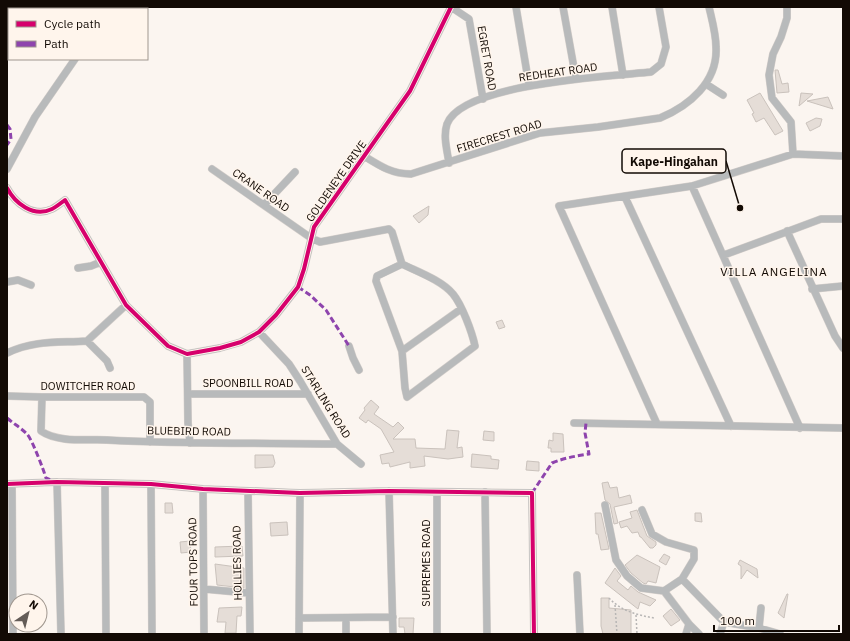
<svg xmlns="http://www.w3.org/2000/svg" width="850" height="641" font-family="'IBM Plex Sans',sans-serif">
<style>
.building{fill:#e5ddd7;stroke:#cac2bc}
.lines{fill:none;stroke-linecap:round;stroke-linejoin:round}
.street-casing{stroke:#d5cfcb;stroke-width:8}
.path{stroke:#b8b6b5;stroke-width:1.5;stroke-dasharray:2 2;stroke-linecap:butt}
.street{stroke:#b8babb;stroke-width:7}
.quiet{stroke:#8e44ad;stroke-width:3;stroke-dasharray:6 3;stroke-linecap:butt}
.cycleway-casing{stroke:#fff5ec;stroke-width:6}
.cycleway{stroke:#d6006c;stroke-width:4}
.labels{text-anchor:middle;stroke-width:3;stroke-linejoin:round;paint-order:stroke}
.street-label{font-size:11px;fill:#120a04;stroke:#fff5ec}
.neighbourhood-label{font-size:12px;letter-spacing:1px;fill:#120a04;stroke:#fff5ec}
.leader{fill:none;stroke:#120a04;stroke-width:1.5}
.callout-dot{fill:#120a04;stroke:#fff5ec;stroke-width:1.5}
.callout{fill:#fff5ec;stroke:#120a04;stroke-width:1.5}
.callout-label{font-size:12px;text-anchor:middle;font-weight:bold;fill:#120a04}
</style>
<rect width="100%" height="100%" fill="#fbf5f0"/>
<path class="building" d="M 775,70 L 778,70 L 782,84 L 788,83 L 789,92 L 777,93 Z
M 760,93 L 783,131 L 775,135 L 764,118 L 756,122 L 752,114 L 754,113 L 747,100 Z
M 801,93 L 813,94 L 799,106 Z
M 828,97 L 833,109 L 807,101 Z
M 816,118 L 822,119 L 820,126 L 810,131 L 806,123 Z
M 429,206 L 428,215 L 419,223 L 413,216 Z
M 502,320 L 505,327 L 499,329 L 496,322 Z
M 371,400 L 379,407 L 374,414 L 393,427 L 398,422 L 404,428 L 393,439 L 415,439 L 416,448 L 445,449 L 447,430 L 459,431 L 457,448 L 462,447 L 463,457 L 448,459 L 424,456 L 425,466 L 410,468 L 410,462 L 390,467 L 389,463 L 382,464 L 380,455 L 394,452 L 381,429 L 368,420 L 366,423 L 359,418 L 365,410 L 364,408 Z
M 484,431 L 494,432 L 494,441 L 483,440 Z
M 553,433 L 563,434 L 564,452 L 551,452 L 551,448 L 548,448 L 549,440 L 553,441 Z
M 472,454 L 491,456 L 491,459 L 499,460 L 498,469 L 471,467 Z
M 255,455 L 273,455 L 275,463 L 273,467 L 255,468 Z
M 527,461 L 539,462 L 539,471 L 526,470 Z
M 608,482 L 610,488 L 617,487 L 619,498 L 630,495 L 632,503 L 614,507 L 618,523 L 614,524 L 610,504 L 605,500 L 602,483 Z
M 165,503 L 172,503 L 173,513 L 165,513 Z
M 637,510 L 647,536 L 656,542 L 656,545 L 653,548 L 650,548 L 641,537 L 640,537 L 638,532 L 632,533 L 627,526 L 621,528 L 619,522 L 632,518 L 630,512 Z
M 595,513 L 601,513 L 609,549 L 601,550 L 598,534 L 596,534 Z
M 695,513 L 701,513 L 702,522 L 695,521 Z
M 287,522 L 288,535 L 271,536 L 270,523 Z
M 190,541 L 191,552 L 181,553 L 180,542 Z
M 242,546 L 243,556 L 215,557 L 215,547 Z
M 664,554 L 670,557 L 666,565 L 659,561 Z
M 637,555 L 660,567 L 656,583 L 648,581 L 646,584 L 643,583 L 631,573 L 625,565 Z
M 740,560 L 757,569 L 758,578 L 747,570 L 741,579 L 741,566 L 738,564 Z
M 215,564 L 244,568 L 244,588 L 217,585 Z
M 615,568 L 621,576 L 617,581 L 628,590 L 631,586 L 638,592 L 656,600 L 650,606 L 640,602 L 638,609 L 605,583 Z
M 787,594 L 788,594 L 784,618 L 778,613 Z
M 601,598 L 609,598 L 609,608 L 631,610 L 631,634 L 603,634 L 601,626 Z
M 242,607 L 241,616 L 237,616 L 236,633 L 225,633 L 226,622 L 217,622 L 219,608 Z
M 671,609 L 680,620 L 671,626 L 663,616 Z
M 399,618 L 414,618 L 413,634 L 405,634 L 404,627 L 399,627 Z"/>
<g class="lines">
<g class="street-casing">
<path id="street" d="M 72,7 L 74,9
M 451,7 L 469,19 L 483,99
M 516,7 L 529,85
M 563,7 L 576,79
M 612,7 L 623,75
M 787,7 L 787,18 L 781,37 L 773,54 L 769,75 L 772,98 L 791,122 L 793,154
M 706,84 L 723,95
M 364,156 C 380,166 392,174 411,174 L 540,133 L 598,127 L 660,118 C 689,106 718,82 716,47 C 716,34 712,20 709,7
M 449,163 C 447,150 443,136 447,124 C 462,83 612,76 651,72 L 661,64 L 666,47 L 659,7
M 7,169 L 35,117 L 75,59
M 212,169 L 311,238 L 320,242 L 389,229 L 392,232 L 402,264 C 418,272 441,280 453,294 C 462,305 472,332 475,346 L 407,397 L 405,388 L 402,351 L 376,281 L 377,276 L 402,264
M 692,186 L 800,428
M 7,188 C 15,203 33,218 52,209 C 56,207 61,203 65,200 L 126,305 L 168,346 L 187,354 L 220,348 L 241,342 L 259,332 L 276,315 L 298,287 L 304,269 L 314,227 L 410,91 L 451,7
M 625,197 L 731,426
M 264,205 L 295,172
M 787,231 L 835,336 L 843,348
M 724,255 L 821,219 L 843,219
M 78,268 L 91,266 L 101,262
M 7,282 L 18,280 L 31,285
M 812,289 L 843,286
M 259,332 L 289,364 L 300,381 L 337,444 L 361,464
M 87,341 L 107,361 L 110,368
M 349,346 L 353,358 L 359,370
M 402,351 L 461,309
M 7,353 C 35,340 57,343 87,341 L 126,305
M 187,354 L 188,423 L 190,443
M 188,394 L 308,394
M 7,396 L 42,397 L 144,397 L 150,402 L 150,442
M 42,397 L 41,431 C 58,443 88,439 107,440 C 184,444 260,443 337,444
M 574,423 L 843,428
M 657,424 L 559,206 L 692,186 L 793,154 L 843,156
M 57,482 L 61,634
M 7,484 L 57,482 L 151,484 L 203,489 L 300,493 L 389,491 L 532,493 L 534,634
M 12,484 L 13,634
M 105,484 L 106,634
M 151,484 L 152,634
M 203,489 L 204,634
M 248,491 L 250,634
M 389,491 L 393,634
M 437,492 L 437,634
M 485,492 L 487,634
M 605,505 L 616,560 L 627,576 L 641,588 L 664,591 L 682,579 L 724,622 L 759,628 L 761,608
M 642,510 L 652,534 L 666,542 L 694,550 L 694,559 L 682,579
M 577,575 L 580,634
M 204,589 L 248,593
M 664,591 L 689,624 L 686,634
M 299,618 L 393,617
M 346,618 L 346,634
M 689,624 L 699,634
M 759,628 L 780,634
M 299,634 L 300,493
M 720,634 L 724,622"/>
</g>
<path class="path" d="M 609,598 C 621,611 637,615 654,618
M 615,605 L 617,634
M 636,615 L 637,634"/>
<use href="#street" class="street"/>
<path class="quiet" d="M 7,125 L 10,129 L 11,139 L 7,145
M 298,287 L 310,295 L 326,310 L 349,346
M 7,418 C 14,424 21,428 27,434 C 32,439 44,471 46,478 L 53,481
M 532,493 L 552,463 C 564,458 576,456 589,454 L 585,433 L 586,423"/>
<g class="cycleway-casing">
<path id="cycleway" d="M 7,188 C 15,203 33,218 52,209 C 56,207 61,203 65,200 L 126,305 L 168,346 L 187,354 L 220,348 L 241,342 L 259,332 L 276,315 L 298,287 L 304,269 L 314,227 L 410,91 L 451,7
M 7,484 L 57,482 L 151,484 L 203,489 L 300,493 L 389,491 L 532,493 L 534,634"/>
</g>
<use href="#cycleway" class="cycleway"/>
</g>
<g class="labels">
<g class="street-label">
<text transform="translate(487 58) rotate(80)" y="4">EGRET ROAD</text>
<text transform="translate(558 72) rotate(-8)" y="4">REDHEAT ROAD</text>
<text transform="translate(499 136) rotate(-17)" y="4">FIRECREST ROAD</text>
<text transform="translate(336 181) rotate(-55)" y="4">GOLDENEYE DRIVE</text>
<text transform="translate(261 190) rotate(35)" y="4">CRANE ROAD</text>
<text x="248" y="387">SPOONBILL ROAD</text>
<text x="88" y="390">DOWITCHER ROAD</text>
<text transform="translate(326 402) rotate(58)" y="4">STARLING ROAD</text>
<text transform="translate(189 431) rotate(1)" y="4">BLUEBIRD ROAD</text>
<text transform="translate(193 562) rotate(-91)" y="4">FOUR TOPS ROAD</text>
<text transform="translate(237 563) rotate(-91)" y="4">HOLLIES ROAD</text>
<text transform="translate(426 563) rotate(-90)" y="4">SUPREMES ROAD</text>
</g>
<g class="neighbourhood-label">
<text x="774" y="276">VILLA ANGELINA</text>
</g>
</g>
<path class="leader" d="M740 208L726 161"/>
<circle class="callout-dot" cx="740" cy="208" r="4"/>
<rect class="callout" x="622" y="149" width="104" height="24" rx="4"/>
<g class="callout-label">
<text x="674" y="166">Kape-Hingahan</text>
</g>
<rect width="850" height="641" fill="none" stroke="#120a04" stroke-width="16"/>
<rect x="8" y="8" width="140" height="52" fill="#fff5ec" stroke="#a0978f"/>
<rect x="16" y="21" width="20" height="6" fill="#d6006c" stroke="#a0978f"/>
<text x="44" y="28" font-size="12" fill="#120a04">Cycle path</text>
<rect x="16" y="41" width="20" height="6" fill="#8e44ad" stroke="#a0978f"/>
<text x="44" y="48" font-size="12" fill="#120a04">Path</text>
<g transform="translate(28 613) rotate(35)"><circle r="19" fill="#fff5ec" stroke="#a0978f"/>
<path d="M0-3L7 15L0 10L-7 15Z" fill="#645c57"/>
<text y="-6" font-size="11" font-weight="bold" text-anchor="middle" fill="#120a04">N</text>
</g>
<path d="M714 625v6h125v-6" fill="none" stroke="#120a04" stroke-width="2"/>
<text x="720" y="625" font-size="12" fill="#120a04" stroke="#fff5ec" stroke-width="3" paint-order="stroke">100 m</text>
</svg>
